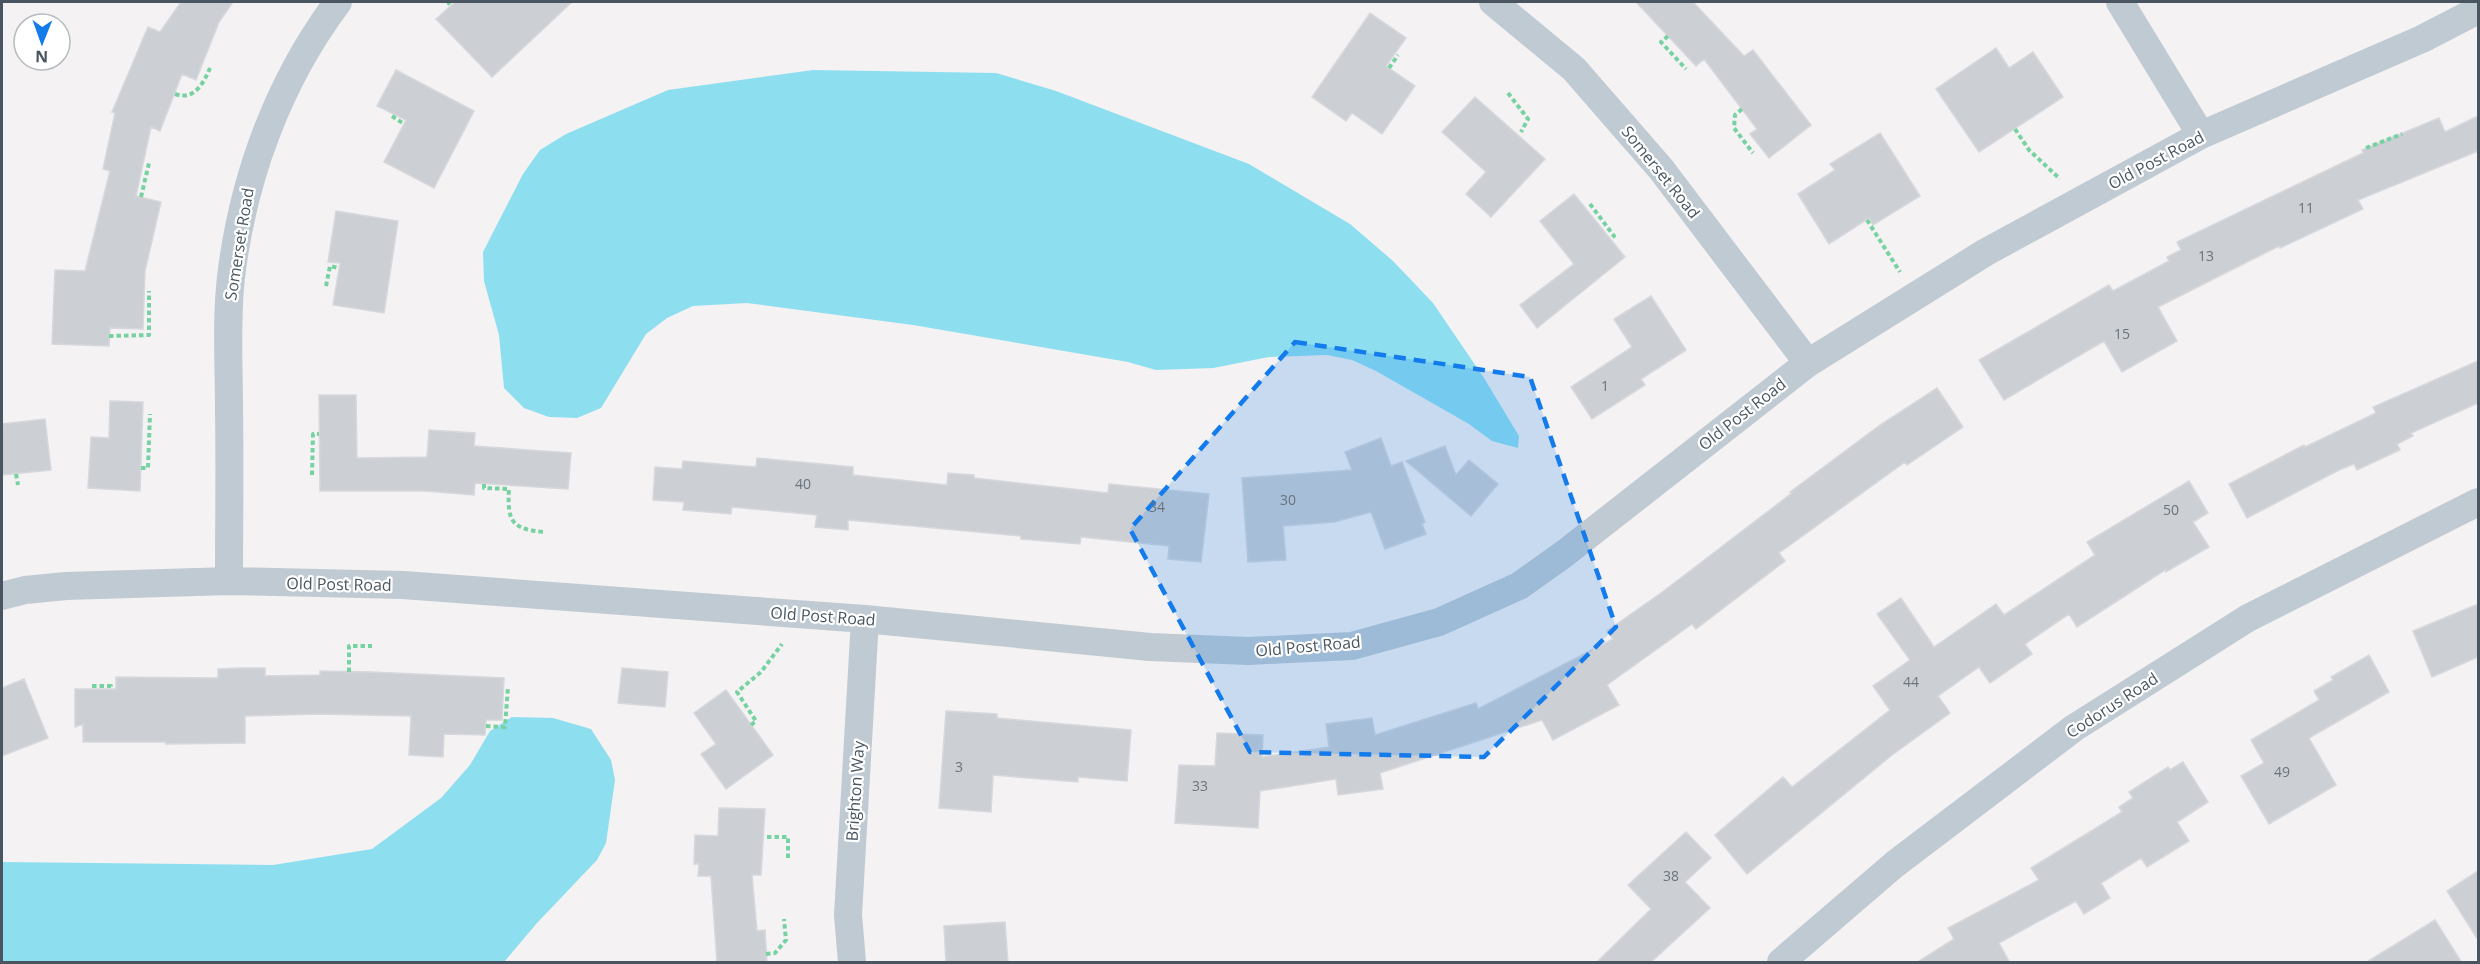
<svg xmlns="http://www.w3.org/2000/svg" width="2480" height="964" font-family="'Open Sans',sans-serif">
<style>
.water{fill:#8ddff0}
.building{fill:#cccfd4;stroke:#d6d8dd;stroke-width:1.5}
.lines{fill:none;stroke-linecap:round;stroke-linejoin:round}
.path{stroke:#77d2a1;stroke-width:4;stroke-dasharray:4.5 3;stroke-linecap:butt}
.street{stroke:#c0cad2;stroke-width:28}
.marked{fill:#147bed;fill-opacity:0.2;stroke:#147bed;stroke-width:4.5;stroke-dasharray:12 8;stroke-linejoin:round}
.labels{text-anchor:middle;stroke-width:4.5;stroke-linejoin:round;paint-order:stroke}
.number-label{font-size:14px;fill:#6a747e}
.street-label{font-size:16px;fill:#495661;stroke:#fff}
</style>
<rect width="100%" height="100%" fill="#f4f2f2"/>
<path class="water" d="M 813,70 L 996,73 L 1056,91 L 1249,164 L 1350,224 L 1393,261 L 1433,303 L 1484,378 L 1519,436 L 1518,448 L 1492,441 L 1469,424 L 1376,371 L 1352,360 L 1327,355 L 1269,357 L 1213,368 L 1156,370 L 1128,362 L 913,325 L 747,303 L 693,306 L 667,318 L 646,334 L 601,408 L 577,418 L 549,417 L 524,408 L 504,388 L 499,335 L 484,281 L 483,252 L 523,174 L 540,150 L 566,134 L 668,90 Z
M 512,717 L 553,718 L 591,729 L 611,760 L 615,780 L 606,843 L 597,860 L 537,923 L 504,962 L 2,962 L 2,862 L 273,865 L 372,849 L 441,798 L 470,765 L 490,731 Z"/>
<path class="building" d="M 181,2 L 233,2 L 219,22 L 196,80 L 182,74 L 160,131 L 151,127 L 136,196 L 161,202 L 145,271 L 143,329 L 110,328 L 109,346 L 52,344 L 55,270 L 85,271 L 110,171 L 103,169 L 115,113 L 112,112 L 148,27 L 160,32 Z
M 455,2 L 572,2 L 492,77 L 436,19 Z
M 1636,2 L 1693,2 L 1744,56 L 1753,50 L 1811,125 L 1769,158 L 1750,134 L 1757,129 L 1704,59 L 1696,66 Z
M 1370,13 L 1406,38 L 1386,66 L 1415,86 L 1382,134 L 1352,113 L 1346,121 L 1312,97 Z
M 1996,48 L 2009,68 L 2033,52 L 2063,97 L 1979,152 L 1936,89 Z
M 396,70 L 474,111 L 434,188 L 384,162 L 406,120 L 377,106 Z
M 1475,97 L 1545,159 L 1491,217 L 1466,194 L 1486,172 L 1442,132 Z
M 2478,116 L 2478,151 L 2358,200 L 2363,209 L 2280,248 L 2279,246 L 2158,307 L 2177,341 L 2122,372 L 2104,341 L 2004,400 L 1979,360 L 2109,285 L 2113,291 L 2169,261 L 2167,257 L 2181,250 L 2177,242 L 2363,153 L 2362,150 L 2439,118 L 2445,132 Z
M 1880,133 L 1920,196 L 1873,225 L 1869,218 L 1829,244 L 1798,194 L 1835,170 L 1830,164 Z
M 1574,194 L 1625,257 L 1537,328 L 1520,305 L 1574,264 L 1540,221 Z
M 336,211 L 398,221 L 384,313 L 333,305 L 340,263 L 328,262 Z
M 1651,296 L 1686,350 L 1641,379 L 1645,385 L 1592,419 L 1571,387 L 1632,347 L 1614,319 Z
M 2478,361 L 2478,403 L 2411,433 L 2413,436 L 2397,444 L 2400,450 L 2357,470 L 2354,464 L 2339,470 L 2247,518 L 2229,484 L 2304,445 L 2305,447 L 2376,413 L 2373,407 Z
M 1937,388 L 1963,427 L 1907,465 L 1905,462 L 1779,553 L 1785,561 L 1696,629 L 1692,624 L 1607,685 L 1619,705 L 1553,740 L 1542,720 L 1380,773 L 1383,789 L 1338,795 L 1336,779 L 1260,791 L 1258,828 L 1175,823 L 1179,765 L 1215,766 L 1217,733 L 1263,735 L 1262,757 L 1329,747 L 1326,724 L 1372,718 L 1375,735 L 1476,703 L 1478,709 L 1613,639 L 1607,631 L 1661,593 L 1792,493 L 1790,492 L 1880,425 Z
M 319,395 L 356,395 L 357,458 L 427,457 L 429,430 L 475,433 L 474,446 L 571,453 L 568,489 L 475,483 L 474,495 L 425,491 L 320,491 Z
M 110,401 L 143,402 L 140,491 L 88,488 L 91,437 L 109,438 Z
M 45,419 L 51,470 L 2,475 L 2,424 Z
M 1381,438 L 1391,466 L 1402,462 L 1425,522 L 1422,524 L 1426,534 L 1385,549 L 1371,512 L 1334,522 L 1283,526 L 1286,560 L 1248,562 L 1242,478 L 1352,470 L 1345,452 Z
M 1445,446 L 1456,475 L 1469,460 L 1498,484 L 1471,516 L 1406,461 Z
M 757,458 L 853,467 L 853,475 L 947,485 L 948,473 L 974,475 L 974,478 L 1108,493 L 1109,484 L 1209,494 L 1201,562 L 1168,559 L 1169,546 L 1081,537 L 1080,544 L 1021,539 L 1021,536 L 848,520 L 848,530 L 815,527 L 817,515 L 732,507 L 731,514 L 683,510 L 684,502 L 653,500 L 655,467 L 682,469 L 683,461 L 756,467 Z
M 2189,481 L 2208,513 L 2193,522 L 2209,547 L 2166,572 L 2165,570 L 2077,627 L 2069,614 L 2025,644 L 2032,654 L 1990,683 L 1979,667 L 1938,696 L 1950,713 L 1892,755 L 1747,874 L 1715,835 L 1783,777 L 1792,787 L 1890,710 L 1873,686 L 1910,660 L 1877,614 L 1901,598 L 1934,647 L 1996,604 L 2004,615 L 2095,555 L 2087,542 Z
M 2478,604 L 2478,657 L 2432,677 L 2413,631 Z
M 2369,655 L 2389,692 L 2309,738 L 2336,785 L 2269,824 L 2241,776 L 2264,763 L 2251,740 L 2319,700 L 2314,691 L 2333,680 L 2331,677 Z
M 240,668 L 265,668 L 265,676 L 320,675 L 320,671 L 372,672 L 504,678 L 502,720 L 486,720 L 485,735 L 444,734 L 443,757 L 409,755 L 411,716 L 320,714 L 245,716 L 245,743 L 166,744 L 166,742 L 83,742 L 83,724 L 75,727 L 75,689 L 116,689 L 116,677 L 218,678 L 218,669 Z
M 622,668 L 668,672 L 665,707 L 618,703 Z
M 24,679 L 48,738 L 2,756 L 2,688 Z
M 726,690 L 773,755 L 726,789 L 701,754 L 716,744 L 694,713 Z
M 946,711 L 997,714 L 997,718 L 1131,730 L 1127,781 L 1078,777 L 1078,782 L 993,775 L 991,812 L 939,808 Z
M 2183,762 L 2208,802 L 2177,822 L 2189,841 L 2147,867 L 2141,858 L 2101,883 L 2110,898 L 2084,914 L 2076,901 L 1999,943 L 2010,963 L 1916,963 L 1954,939 L 1948,928 L 2039,880 L 2031,868 L 2122,812 L 2119,807 L 2133,798 L 2129,792 L 2168,767 L 2170,770 Z
M 719,808 L 765,809 L 761,875 L 752,875 L 757,931 L 765,930 L 767,963 L 717,963 L 711,876 L 698,876 L 699,864 L 694,864 L 695,835 L 718,836 Z
M 1686,832 L 1711,858 L 1685,882 L 1710,908 L 1650,963 L 1596,963 L 1651,909 L 1628,885 Z
M 2478,871 L 2478,940 L 2447,891 Z
M 2435,920 L 2462,963 L 2365,963 Z
M 1005,922 L 1008,963 L 946,963 L 944,926 Z"/>
<g class="lines">
<path class="path" d="M 447,4 L 450,2
M 1668,36 L 1661,42 L 1686,69
M 1389,68 L 1398,55
M 1508,93 L 1528,119 L 1521,132
M 175,94 C 194,101 203,84 210,68
M 1742,109 L 1735,115 L 1734,128 L 1753,153
M 392,116 L 404,124
M 2015,129 L 2029,150 L 2060,179
M 2366,148 L 2402,134
M 141,197 L 149,163
M 1590,204 L 1614,236 L 1610,239
M 1867,220 L 1900,272
M 326,286 L 330,266 L 339,268
M 109,336 L 149,335 L 149,291
M 141,468 L 148,468 L 150,414
M 16,474 L 18,485
M 312,475 L 313,434 L 319,434
M 484,484 L 484,488 L 509,489 C 507,522 512,529 544,532
M 349,672 L 349,646 L 372,646
M 92,686 L 111,686 L 111,689
M 751,725 L 756,721 L 737,692 L 761,672 L 782,644
M 486,726 L 505,727 L 508,687
M 767,837 L 788,837 L 788,860
M 766,954 L 775,953 L 786,940 L 784,919"/>
<path class="street" d="M 1493,2 L 1574,69 L 1661,169 L 1808,363
M 2120,2 L 2201,135
M 229,581 C 229,524 230,466 229,409 C 229,365 226,321 231,277 C 243,178 278,82 338,2
M 2,596 L 25,590 L 66,586 L 229,581 L 403,585 L 865,619 L 1150,647 L 1248,651 L 1352,646 L 1439,622 L 1519,586 L 1564,554 L 1808,363 L 1986,252 L 2201,135 L 2422,39 L 2478,10
M 852,962 L 848,915 L 865,619
M 1781,962 L 1895,864 L 2074,728 L 2248,618 L 2478,502"/>
</g>
<path class="marked" d="M 1295,342 L 1530,377 L 1616,627 L 1484,757 L 1250,752 L 1130,529 Z"/>
<g class="labels">
<g class="number-label">
<text x="2306" y="213">11</text>
<text x="2206" y="261">13</text>
<text x="2122" y="339">15</text>
<text x="1605" y="391">1</text>
<text x="803" y="489">40</text>
<text x="1288" y="505">30</text>
<text x="1157" y="512">34</text>
<text x="2171" y="515">50</text>
<text x="1911" y="687">44</text>
<text x="959" y="772">3</text>
<text x="2282" y="777">49</text>
<text x="1200" y="791">33</text>
<text x="1671" y="881">38</text>
</g>
<g class="street-label">
<text transform="translate(2156 160) rotate(-28)" y="6">Old Post Road</text>
<text transform="translate(1661 172) rotate(51)" y="6">Somerset Road</text>
<text transform="translate(239 244) rotate(-81)" y="6">Somerset Road</text>
<text transform="translate(1742 414) rotate(-38)" y="6">Old Post Road</text>
<text transform="translate(339 584) rotate(1)" y="6">Old Post Road</text>
<text transform="translate(823 616) rotate(4)" y="6">Old Post Road</text>
<text transform="translate(1308 646) rotate(-5)" y="6">Old Post Road</text>
<text transform="translate(2112 705) rotate(-33)" y="6">Codorus Road</text>
<text transform="translate(855 791) rotate(-86)" y="6">Brighton Way</text>
</g>
</g>
<rect width="2480" height="964" fill="none" stroke="#495661" stroke-width="6"/>
<g transform="translate(42 42) rotate(181)"><circle r="28" fill="#ffffff" stroke="#b6bbc0" stroke-width="1.5"/>
<path d="M0-4.5L10 22L0 15L-10 22Z" fill="#147bed"/>
<text y="-9" font-size="16" font-weight="bold" text-anchor="middle" fill="#495661">N</text>
</g>
</svg>
